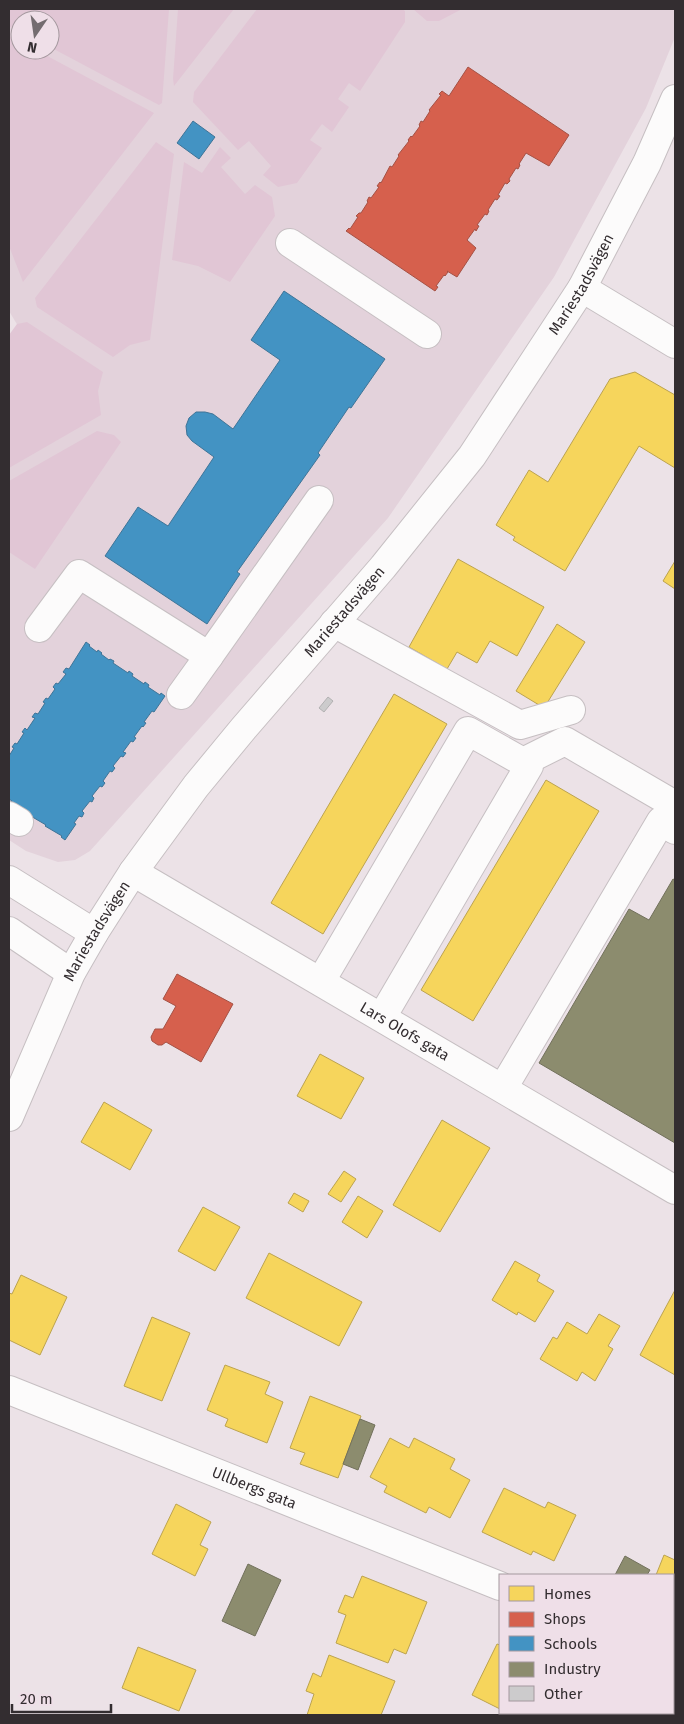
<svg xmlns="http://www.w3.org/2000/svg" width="684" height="1724" font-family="'Fira Sans',sans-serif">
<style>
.built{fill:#e3d2db;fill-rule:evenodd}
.green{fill:#e1c6d5}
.homes{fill:#f6d55c;stroke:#bca34f}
.shops{fill:#d6604d;stroke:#a55144}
.schools{fill:#4393c3;stroke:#3e7497}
.industry{fill:#8c8c6e;stroke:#71705b}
.building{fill:#cccbcc;stroke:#b2b1b2}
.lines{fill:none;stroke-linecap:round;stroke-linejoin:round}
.minor-casing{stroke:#c6bfc2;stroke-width:30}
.minor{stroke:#fcfbfb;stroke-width:28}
.labels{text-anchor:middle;stroke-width:5;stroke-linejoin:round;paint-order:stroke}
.street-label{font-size:15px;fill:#332d30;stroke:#efdfe8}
</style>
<rect width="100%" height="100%" fill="#ece2e7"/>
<path class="built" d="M 9,9 L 675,9 L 675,37 L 646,108 L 554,277 L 388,518 L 90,851 L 75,860 L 58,862 L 26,851 L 9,840 L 9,339 L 18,326 L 9,311 ZM 20,20 L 50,20 L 50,50 L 20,50 Z"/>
<path class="green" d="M 9,9 L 169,9 L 162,103 L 159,105 L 50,47 L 50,20 L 20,20 L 20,32 L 9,26 Z
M 178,9 L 234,9 L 174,86 L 173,79 Z
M 257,9 L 402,9 L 405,11 L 405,22 L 360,91 L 349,83 L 338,99 L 349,107 L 332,132 L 322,124 L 310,140 L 322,148 L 297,183 L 278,187 L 263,175 L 271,166 L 249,141 L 238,150 L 193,102 L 194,92 Z
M 413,9 L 462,9 L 439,21 L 427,21 Z
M 9,36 L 20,42 L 20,50 L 36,50 L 154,113 L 23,282 L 9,246 Z
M 156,142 L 174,154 L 150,340 L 130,345 L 113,357 L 37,307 L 35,298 Z
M 220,147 L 231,158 L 221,167 L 245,194 L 255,185 L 272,197 L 275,216 L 230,282 L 198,266 L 172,260 L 184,162 L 202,173 Z
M 27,322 L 103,372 L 98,391 L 101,415 L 9,468 L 9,335 L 17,324 Z
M 97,431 L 114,435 L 121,442 L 35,569 L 9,552 L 9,481 Z"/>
<path class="homes" d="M 635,372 L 675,395 L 675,468 L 639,446 L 565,571 L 513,540 L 515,537 L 496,525 L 529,470 L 548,482 L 610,379 Z
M 458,559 L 544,607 L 517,656 L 490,641 L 477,663 L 457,652 L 447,669 L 409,647 Z
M 675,561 L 675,589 L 663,581 Z
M 557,624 L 585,642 L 544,708 L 516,691 Z
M 394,694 L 447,724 L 323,934 L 271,903 Z
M 546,780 L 599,811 L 473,1021 L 421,990 Z
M 320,1054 L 364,1078 L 341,1119 L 297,1096 Z
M 104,1102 L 152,1130 L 130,1170 L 81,1142 Z
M 442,1120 L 490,1148 L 440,1232 L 393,1205 Z
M 344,1171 L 356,1179 L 341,1202 L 328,1194 Z
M 294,1193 L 309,1201 L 303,1212 L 288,1203 Z
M 358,1196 L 383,1211 L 367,1238 L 342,1222 Z
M 203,1207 L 240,1227 L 215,1271 L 178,1251 Z
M 269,1253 L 362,1302 L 339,1346 L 246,1298 Z
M 515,1261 L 540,1275 L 537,1281 L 554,1291 L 535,1322 L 518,1312 L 517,1315 L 492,1300 Z
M 21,1275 L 67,1297 L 40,1355 L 9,1340 L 9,1293 L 12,1294 Z
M 675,1290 L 675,1375 L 640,1355 Z
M 599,1314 L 620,1326 L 608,1346 L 613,1349 L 595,1381 L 582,1372 L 577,1381 L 540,1359 L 553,1337 L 557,1339 L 567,1322 L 587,1334 Z
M 152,1317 L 190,1333 L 162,1401 L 124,1386 Z
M 225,1365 L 270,1382 L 265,1394 L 283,1402 L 267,1443 L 225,1426 L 228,1419 L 207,1410 Z
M 310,1396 L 361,1416 L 338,1478 L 300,1464 L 305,1453 L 290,1448 Z
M 390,1438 L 409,1448 L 414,1438 L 455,1459 L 450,1469 L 470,1480 L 450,1518 L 429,1507 L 426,1513 L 384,1492 L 387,1486 L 370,1477 Z
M 504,1488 L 545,1508 L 548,1502 L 576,1515 L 554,1561 L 533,1551 L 531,1555 L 482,1532 Z
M 176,1504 L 211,1522 L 200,1545 L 208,1549 L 195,1576 L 152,1554 Z
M 664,1555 L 675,1560 L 675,1613 L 673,1612 L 673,1575 L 656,1575 Z
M 362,1576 L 427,1602 L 406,1654 L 394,1649 L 388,1663 L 336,1643 L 346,1615 L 338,1612 L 345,1595 L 353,1598 Z
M 497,1644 L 500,1645 L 500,1709 L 472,1695 Z
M 138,1647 L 196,1670 L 179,1711 L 122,1688 Z
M 329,1655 L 395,1681 L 381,1715 L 307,1715 L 314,1694 L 306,1691 L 313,1673 L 321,1677 Z"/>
<path class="shops" d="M 468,67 L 569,135 L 549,166 L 526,153 L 519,164 L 520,165 L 518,169 L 516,168 L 509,179 L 510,181 L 507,184 L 505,183 L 498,195 L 500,196 L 497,200 L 495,199 L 488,210 L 489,211 L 487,215 L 485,214 L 477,225 L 479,226 L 476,231 L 475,229 L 467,240 L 476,248 L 457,277 L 447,271 L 448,272 L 445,276 L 444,275 L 436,286 L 438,287 L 435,291 L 346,231 L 349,228 L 350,229 L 358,217 L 356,216 L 359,213 L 361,213 L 368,202 L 367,201 L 369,197 L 371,198 L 379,187 L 377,186 L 380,182 L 381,183 L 390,166 L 392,167 L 399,156 L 398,155 L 409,141 L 408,140 L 411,136 L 412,137 L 420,126 L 419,125 L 421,121 L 423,122 L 430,111 L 429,110 L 441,95 L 439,94 L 442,91 L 449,96 Z
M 177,974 L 233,1004 L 201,1062 L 166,1042 L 162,1045 L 158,1045 L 152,1041 L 151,1037 L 155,1029 L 163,1029 L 176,1006 L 163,999 Z"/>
<path class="schools" d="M 193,121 L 215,137 L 199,159 L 177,143 Z
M 284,291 L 385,359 L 351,408 L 349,407 L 318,453 L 320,455 L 237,572 L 240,574 L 207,624 L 105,556 L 138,507 L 168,526 L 214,457 L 192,441 L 187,435 L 186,426 L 189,418 L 196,412 L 205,412 L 213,414 L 233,429 L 280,360 L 251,340 Z
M 86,642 L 90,645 L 89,646 L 97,652 L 98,650 L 102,653 L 101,654 L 109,660 L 110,659 L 114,661 L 113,663 L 128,673 L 129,671 L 133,674 L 132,676 L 144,684 L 145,682 L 149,685 L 148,687 L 160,695 L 161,693 L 165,696 L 154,712 L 152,711 L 144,722 L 146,723 L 143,727 L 142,726 L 134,737 L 136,738 L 133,742 L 131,741 L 123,752 L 126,753 L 123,757 L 121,756 L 113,766 L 115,768 L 112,772 L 110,771 L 103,781 L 105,783 L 102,787 L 100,786 L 92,796 L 94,798 L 92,802 L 90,801 L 82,811 L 84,813 L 82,817 L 79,816 L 74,823 L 76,824 L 65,840 L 61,837 L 62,836 L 45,826 L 46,825 L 29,815 L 30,814 L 11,803 L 12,801 L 9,799 L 9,756 L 14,748 L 12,747 L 15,743 L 17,744 L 24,733 L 22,732 L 25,728 L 27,730 L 35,718 L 32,717 L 35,713 L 38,714 L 45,703 L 43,702 L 46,698 L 48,699 L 55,689 L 53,687 L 56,683 L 58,684 L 66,674 L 63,672 L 66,668 L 69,669 Z"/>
<path class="industry" d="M 673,879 L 675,880 L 675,1143 L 539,1063 L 629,909 L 649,920 Z
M 360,1419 L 375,1425 L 358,1470 L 343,1464 Z
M 625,1556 L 650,1570 L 647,1575 L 615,1575 Z
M 248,1564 L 281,1580 L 255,1636 L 222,1621 Z"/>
<path class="building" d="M 328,697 L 333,701 L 324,712 L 319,708 Z"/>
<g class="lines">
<g class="minor-casing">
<g id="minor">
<path d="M 290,243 L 427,334"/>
<path d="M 582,288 L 675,344"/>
<path d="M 334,623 L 520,725 L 571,710"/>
<path d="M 39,628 L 79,574 L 209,656 L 319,500"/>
<path d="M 181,695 L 209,656"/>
<path d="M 523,762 L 565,741 L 675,805"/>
<path d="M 9,816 L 19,822"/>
<path id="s1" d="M 133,872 L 675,1190"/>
<path d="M 9,880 L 94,933"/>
<path d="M 9,931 L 71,973"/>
<path d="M 321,981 L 468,731 L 523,762 L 529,766 L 382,1017"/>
<path d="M 503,1088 L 661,821 L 675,830"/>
<path id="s2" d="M 9,1117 L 71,973 L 94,933 L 133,872 L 196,786 L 243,729 L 383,567 L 472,456 L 582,288 L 647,163 L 675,99"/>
<path id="s3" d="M 9,1390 L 500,1586"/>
<path d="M 673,1655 L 675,1656"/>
</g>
</g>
<use href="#minor" class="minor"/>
</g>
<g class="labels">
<g class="street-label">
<text dy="5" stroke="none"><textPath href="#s2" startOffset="1016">Mariestadsvägen</textPath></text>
<text dy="5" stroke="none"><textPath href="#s2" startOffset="611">Mariestadsvägen</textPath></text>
<text dy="5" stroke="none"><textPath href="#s2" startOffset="206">Mariestadsvägen</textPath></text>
<text dy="5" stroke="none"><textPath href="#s1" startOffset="315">Lars Olofs gata</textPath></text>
<text dy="5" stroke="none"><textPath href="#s3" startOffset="264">Ullbergs gata</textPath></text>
</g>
</g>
<rect width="684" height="1724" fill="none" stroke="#332d30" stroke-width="20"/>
<rect x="499" y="1574" width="175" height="140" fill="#efdfe8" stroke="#a4989e"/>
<rect x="509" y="1586" width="25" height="15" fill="#f6d55c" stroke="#a4989e"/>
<text x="544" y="1599" font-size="15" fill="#332d30">Homes</text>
<rect x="509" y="1612" width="25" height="15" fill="#d6604d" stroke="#a4989e"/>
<text x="544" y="1624" font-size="15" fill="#332d30">Shops</text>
<rect x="509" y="1636" width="25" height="15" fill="#4393c3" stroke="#a4989e"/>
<text x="544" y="1649" font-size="15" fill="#332d30">Schools</text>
<rect x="509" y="1662" width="25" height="15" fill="#8c8c6e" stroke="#a4989e"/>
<text x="544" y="1674" font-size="15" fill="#332d30">Industry</text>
<rect x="509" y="1686" width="25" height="15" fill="#cccbcc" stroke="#a4989e"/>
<text x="544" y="1699" font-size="15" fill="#332d30">Other</text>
<g transform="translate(35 35) rotate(193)"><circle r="24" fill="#efdfe8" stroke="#a4989e"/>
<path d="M0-4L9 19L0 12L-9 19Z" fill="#746c70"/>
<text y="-8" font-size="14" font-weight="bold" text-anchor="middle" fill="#332d30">N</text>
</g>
<path d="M12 1704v8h99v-8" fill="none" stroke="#332d30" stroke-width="2.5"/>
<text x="20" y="1704" font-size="15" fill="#332d30" stroke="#efdfe8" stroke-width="4" paint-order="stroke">20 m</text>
</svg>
